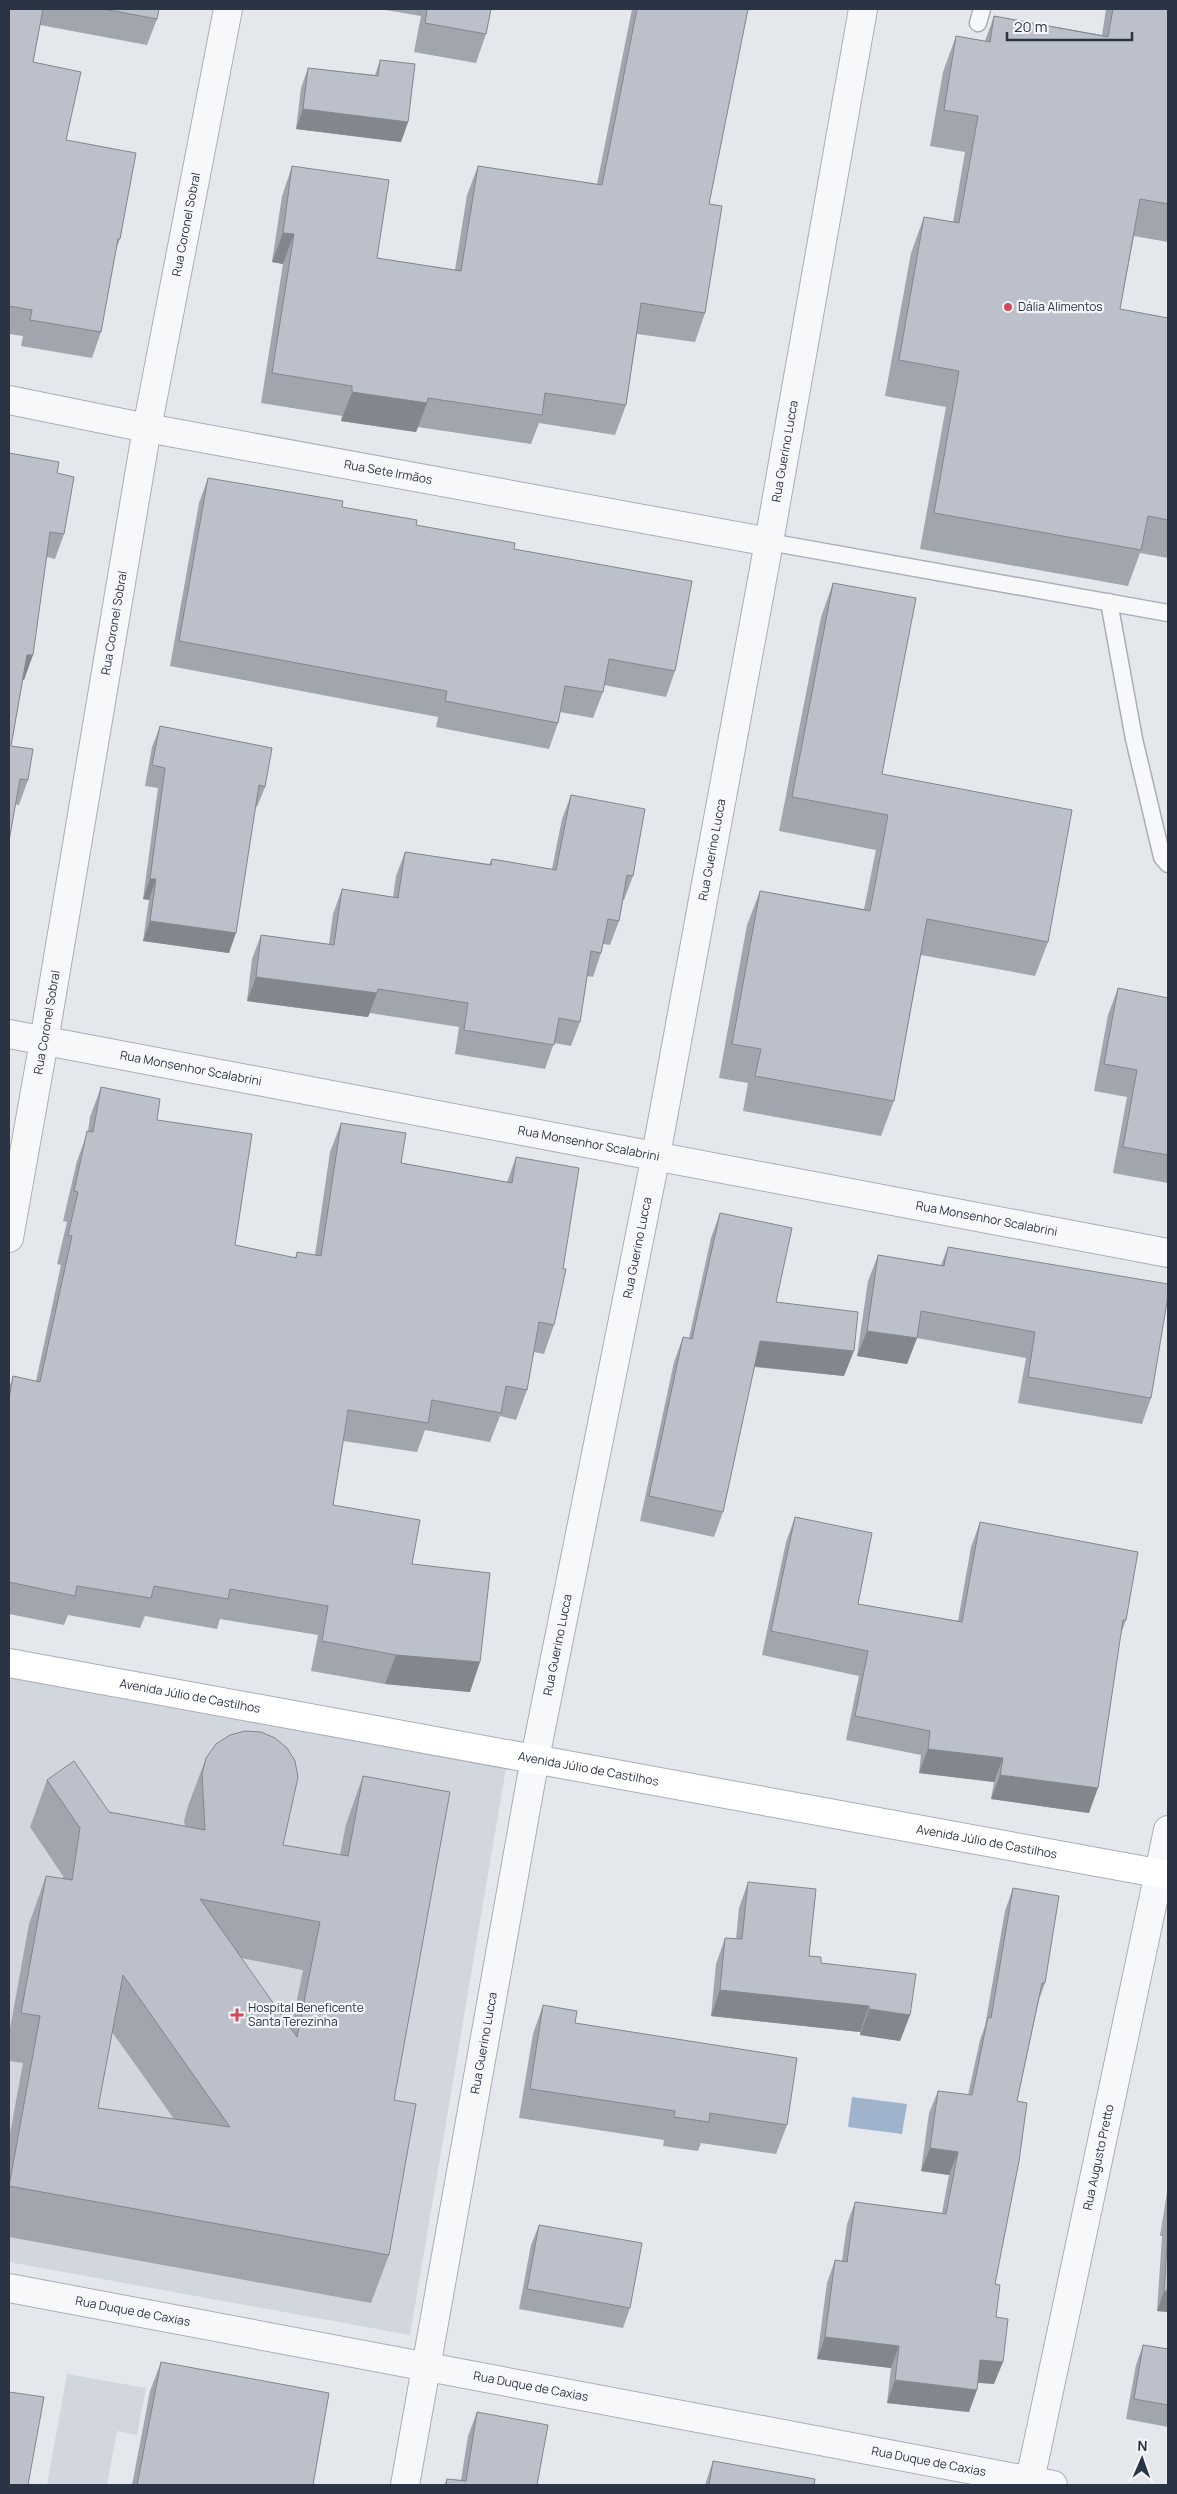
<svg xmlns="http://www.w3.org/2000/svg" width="1177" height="2494" font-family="Manrope,sans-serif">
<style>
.built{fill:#d2d6de}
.water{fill:#9fb4cc}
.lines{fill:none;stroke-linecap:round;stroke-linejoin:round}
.lane-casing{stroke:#a9aeb7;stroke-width:19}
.street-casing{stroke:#a9aeb7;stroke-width:30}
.secondary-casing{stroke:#a9aeb7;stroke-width:30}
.lane{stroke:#f7f8fa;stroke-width:16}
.street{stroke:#f7f8fa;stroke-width:28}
.secondary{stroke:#fff;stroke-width:28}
.wall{fill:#a1a5ae;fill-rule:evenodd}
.shaded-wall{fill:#83868d}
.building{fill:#bbc0ca;stroke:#83868d;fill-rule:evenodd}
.poi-dot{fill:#d1495b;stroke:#f4f6f9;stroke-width:2}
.labels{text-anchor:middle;stroke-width:4.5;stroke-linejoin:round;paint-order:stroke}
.street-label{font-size:12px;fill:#2b3445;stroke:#f4f6f9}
.poi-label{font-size:12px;fill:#2b3445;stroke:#f4f6f9;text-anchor:start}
</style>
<rect width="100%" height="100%" fill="#e4e7ec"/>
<path class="built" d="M 9,1678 L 506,1768 L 410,2335 L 9,2262 Z
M 67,2374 L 146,2388 L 137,2435 L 117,2431 L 107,2485 L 47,2485 Z"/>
<path class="water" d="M 852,2097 L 907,2104 L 902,2134 L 848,2127 Z"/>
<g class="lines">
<g class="lane-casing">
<path id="lane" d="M 978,23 L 982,9
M 769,542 L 1168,613
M 1109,602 L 1134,739 L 1162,857 L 1168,864"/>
</g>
<g class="street-casing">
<g id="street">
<path id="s1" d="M 9,400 L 147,428 L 769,542"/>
<path id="s2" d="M 9,1034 L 1168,1253"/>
<path id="s3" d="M 9,1238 L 44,1041 L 147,428 L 228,9"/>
<path id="s4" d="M 9,2288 L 1053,2485"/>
<path id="s5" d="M 405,2485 L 535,1758 L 656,1155 L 769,542 L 863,9"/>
<path id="s6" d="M 1029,2485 L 1168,1830"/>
</g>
</g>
<g class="secondary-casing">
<g id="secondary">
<path id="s7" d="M 9,1663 L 1168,1875"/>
</g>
</g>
<use href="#lane" class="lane"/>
<use href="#street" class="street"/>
<use href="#secondary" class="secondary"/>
</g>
<path class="wall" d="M 9,9 L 159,9 L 157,19 L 147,45 L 40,25 L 33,62 L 66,140 L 120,239 L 115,252 L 101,332 L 92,358 L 21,346 L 23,336 L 9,334 Z
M 380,9 L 491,9 L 486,34 L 476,63 L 414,52 L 421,16 Z
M 632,9 L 748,9 L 709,204 L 705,313 L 695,342 L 637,334 L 626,405 L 615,435 L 539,423 L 531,444 L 418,427 L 416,432 L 341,421 L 342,416 L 261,403 L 283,264 L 272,262 L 282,196 L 292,166 L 377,258 L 455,270 L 467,195 L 478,166 L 597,184 Z
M 1106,9 L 1168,9 L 1168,242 L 1134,236 L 1120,309 L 1168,318 L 1168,558 L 1140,553 L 1128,586 L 920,549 L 946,407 L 885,396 L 911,253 L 924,217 L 953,222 L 965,152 L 930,146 L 943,72 L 956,36 L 985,41 L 994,16 L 1102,35 Z
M 380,60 L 408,122 L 401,142 L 296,129 L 301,88 L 308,68 L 375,75 Z
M 9,453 L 57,473 L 64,534 L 55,559 L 47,557 L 24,680 L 23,680 L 11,746 L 28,780 L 19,805 L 15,804 L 9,841 Z
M 208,478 L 342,507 L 416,525 L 514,549 L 675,671 L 666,697 L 604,685 L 603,692 L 593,718 L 560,712 L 558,723 L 549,749 L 436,727 L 438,717 L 170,666 L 199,503 Z
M 833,583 L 882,774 L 1048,942 L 1035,976 L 921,955 L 894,1101 L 881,1136 L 743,1111 L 748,1083 L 719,1078 L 747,925 L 760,891 L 864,909 L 876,850 L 779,831 L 821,617 Z
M 160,726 L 265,787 L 257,807 L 255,806 L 229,953 L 143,941 L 149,900 L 143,899 L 158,788 L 145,786 L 152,747 Z
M 571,795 L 633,876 L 624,900 L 623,900 L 619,921 L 610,945 L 603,944 L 601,953 L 593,977 L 587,976 L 580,1022 L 571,1046 L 554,1043 L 545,1069 L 455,1054 L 459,1027 L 370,1013 L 368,1017 L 247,1001 L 252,959 L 261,935 L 329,944 L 333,914 L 342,889 L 393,897 L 396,876 L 405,852 L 489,864 L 492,859 L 552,869 L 562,819 Z
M 1118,988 L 1168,998 L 1168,1183 L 1113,1173 L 1127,1097 L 1094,1091 L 1108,1015 Z
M 101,1087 L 157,1120 L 235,1245 L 295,1258 L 297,1252 L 315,1255 L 330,1152 L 341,1123 L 401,1163 L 507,1182 L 516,1157 L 554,1325 L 544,1354 L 534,1352 L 527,1390 L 516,1420 L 500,1416 L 490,1442 L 425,1430 L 417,1452 L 343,1441 L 333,1505 L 412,1564 L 470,1692 L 385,1684 L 311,1671 L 318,1635 L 220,1619 L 217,1629 L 145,1616 L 140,1628 L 68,1615 L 64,1625 L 9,1614 L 9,1389 L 13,1376 L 36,1381 L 61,1265 L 57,1264 L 67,1222 L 63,1221 L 77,1161 L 88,1131 L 90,1117 Z
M 720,1213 L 776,1302 L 844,1376 L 754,1367 L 723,1512 L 714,1537 L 640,1521 L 674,1362 L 683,1337 L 689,1338 L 711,1238 Z
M 948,1247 L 1151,1398 L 1142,1424 L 1018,1403 L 1026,1358 L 917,1338 L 907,1364 L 857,1356 L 868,1281 L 878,1255 L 941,1265 Z
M 795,1517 L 858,1604 L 958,1621 L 971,1547 L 980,1522 L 1126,1620 L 1120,1636 L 1089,1813 L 991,1799 L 994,1782 L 919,1773 L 921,1755 L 846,1740 L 859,1676 L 762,1655 L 786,1542 Z
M 206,1758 L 283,1845 L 340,1855 L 346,1824 L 363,1776 L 394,2100 L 389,2255 L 371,2303 L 9,2237 L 9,2139 L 23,2063 L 9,2061 L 9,2034 L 29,1924 L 46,1876 L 63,1879 L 63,1876 L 30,1827 L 47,1780 L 109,1812 L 185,1826 L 184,1821 L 188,1806 ZM 241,1958 L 303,1970 L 291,2029 ZM 112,2032 L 142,2074 L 174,2119 L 98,2108 Z
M 748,1882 L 809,1956 L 821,1963 L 910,2015 L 900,2041 L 860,2035 L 860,2032 L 711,2016 L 716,1964 L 725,1938 L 736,1939 L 739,1908 Z
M 1013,1888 L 1045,1983 L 1039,2000 L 1017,2101 L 995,2284 L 996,2317 L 994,2384 L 978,2383 L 969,2412 L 887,2403 L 891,2368 L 817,2359 L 827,2283 L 835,2260 L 842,2261 L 847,2224 L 855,2202 L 942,2213 L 949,2175 L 921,2171 L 929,2113 L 938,2091 L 968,2095 L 980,2040 L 985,2026 L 1005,1911 Z
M 543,2005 L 575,2023 L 787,2125 L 776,2154 L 701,2143 L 698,2151 L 663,2146 L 664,2140 L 519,2118 L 533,2034 Z
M 1168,2186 L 1168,2312 L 1157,2311 L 1162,2236 L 1160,2236 Z
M 539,2225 L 630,2308 L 623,2328 L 519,2309 L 531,2245 Z
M 1143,2345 L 1168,2349 L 1168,2427 L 1126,2419 L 1136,2365 Z
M 161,2362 L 313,2485 L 132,2485 L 150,2391 Z
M 477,2412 L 537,2485 L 444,2485 L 447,2479 L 461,2480 L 468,2436 Z
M 713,2461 L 814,2485 L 705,2485 Z"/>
<path class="shaded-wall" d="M 303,109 L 408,122 L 401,142 L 296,129 Z
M 283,233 L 294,234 L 283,264 L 272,262 Z
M 352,392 L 427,403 L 416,432 L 341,421 Z
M 27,655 L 33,655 L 24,680 L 19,679 Z
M 150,879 L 156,879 L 149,900 L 143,899 Z
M 150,921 L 236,933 L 229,953 L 143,941 Z
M 256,977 L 377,993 L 368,1017 L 247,1001 Z
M 867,1331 L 917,1338 L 907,1364 L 857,1356 Z
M 760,1341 L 854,1351 L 844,1376 L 751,1366 Z
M 396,1655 L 480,1662 L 470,1692 L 385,1684 Z
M 928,1749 L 1003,1758 L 994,1782 L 919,1773 Z
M 1000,1775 L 1098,1788 L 1089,1813 L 991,1799 Z
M 720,1990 L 869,2006 L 860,2032 L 711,2016 Z
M 869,2009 L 910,2015 L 900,2041 L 860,2035 Z
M 930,2148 L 958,2152 L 949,2175 L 921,2171 Z
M 1164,2291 L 1168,2291 L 1168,2312 L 1157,2311 Z
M 825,2337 L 899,2346 L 891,2368 L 817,2359 Z
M 980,2360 L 1003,2362 L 994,2384 L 972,2382 Z
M 895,2380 L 977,2390 L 969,2412 L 887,2403 Z"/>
<path class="building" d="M 9,9 L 43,9 L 33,62 L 81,72 L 66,140 L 136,153 L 120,239 L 118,239 L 101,332 L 30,320 L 32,310 L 9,306 Z
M 103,9 L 159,9 L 157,19 Z
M 427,9 L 491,9 L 486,34 L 425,23 Z
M 637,9 L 748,9 L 709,204 L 722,206 L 705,313 L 641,303 L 626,405 L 545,393 L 542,415 L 428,398 L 427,403 L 352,392 L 352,386 L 272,373 L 294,234 L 283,233 L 292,166 L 389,180 L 377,258 L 461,271 L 478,166 L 602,185 Z
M 1113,9 L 1168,9 L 1168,204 L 1140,199 L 1120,309 L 1168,318 L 1168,520 L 1148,516 L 1141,550 L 934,513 L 959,371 L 899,360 L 924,217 L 959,223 L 978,116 L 944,110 L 956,36 L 990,42 L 994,16 L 1108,37 Z
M 380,60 L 415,64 L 408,122 L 303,109 L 308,68 L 378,76 Z
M 9,453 L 59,462 L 57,473 L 74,477 L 64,534 L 50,532 L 33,655 L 27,655 L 11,746 L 33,749 L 28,780 L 20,779 L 9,841 Z
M 208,478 L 343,501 L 342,507 L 417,520 L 416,525 L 515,543 L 514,549 L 692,581 L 675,671 L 609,659 L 603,692 L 565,686 L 558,723 L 445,701 L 447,691 L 179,641 Z
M 833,583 L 916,598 L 882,774 L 1072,810 L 1048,942 L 927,919 L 894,1101 L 755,1076 L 761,1049 L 732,1044 L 760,891 L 870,911 L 888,815 L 792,797 Z
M 160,726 L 272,748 L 265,787 L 259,785 L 236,933 L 150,921 L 156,879 L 150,879 L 165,768 L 152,765 Z
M 571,795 L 645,809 L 633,876 L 627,875 L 619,921 L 608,919 L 601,953 L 591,951 L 580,1022 L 559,1018 L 554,1045 L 464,1030 L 468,1003 L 378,989 L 377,993 L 256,977 L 261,935 L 334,945 L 342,889 L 398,898 L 405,852 L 491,865 L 492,859 L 556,870 Z
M 1118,988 L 1168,998 L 1168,1155 L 1123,1147 L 1137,1070 L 1104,1064 Z
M 101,1087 L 160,1099 L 157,1120 L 252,1134 L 235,1245 L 296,1258 L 297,1252 L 321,1256 L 341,1123 L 406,1133 L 401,1163 L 512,1183 L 516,1157 L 579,1168 L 563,1269 L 566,1269 L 554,1325 L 539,1322 L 527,1390 L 506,1386 L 501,1413 L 432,1400 L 428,1423 L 348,1410 L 333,1505 L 420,1520 L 412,1564 L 490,1573 L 480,1662 L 396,1655 L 322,1641 L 328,1606 L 230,1589 L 228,1599 L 154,1586 L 151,1598 L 77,1586 L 75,1596 L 9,1582 L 9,1399 L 13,1376 L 40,1382 L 72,1236 L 68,1235 L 78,1192 L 74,1191 L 87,1131 L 93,1132 Z
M 720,1213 L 792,1228 L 776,1302 L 858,1312 L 854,1351 L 760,1341 L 723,1512 L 649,1496 L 683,1337 L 692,1339 Z
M 948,1247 L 1168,1284 L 1168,1296 L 1151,1398 L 1028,1377 L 1035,1332 L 921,1311 L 917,1338 L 867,1331 L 878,1255 L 944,1266 Z
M 795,1517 L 872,1533 L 858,1604 L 962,1622 L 980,1522 L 1138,1552 L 1126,1620 L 1123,1620 L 1098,1788 L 1000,1775 L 1003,1758 L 928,1749 L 930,1731 L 855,1716 L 868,1651 L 771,1631 Z
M 245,1731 L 261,1732 L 275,1738 L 287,1748 L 295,1761 L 298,1777 L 283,1845 L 348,1856 L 363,1776 L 450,1792 L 394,2100 L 416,2104 L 389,2255 L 9,2186 L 40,2016 L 21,2013 L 46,1876 L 72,1880 L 80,1828 L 47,1780 L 74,1761 L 109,1812 L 205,1830 L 202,1774 L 206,1758 L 216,1744 L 230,1735 ZM 200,1899 L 320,1922 L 297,2037 ZM 123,1975 L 230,2127 L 98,2108 Z
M 748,1882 L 816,1889 L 809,1956 L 821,1957 L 821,1963 L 916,1974 L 910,2015 L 869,2009 L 869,2006 L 720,1990 L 725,1938 L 742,1939 Z
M 1013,1888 L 1059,1896 L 1045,1983 L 1042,1983 L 1017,2101 L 1027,2103 L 1019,2161 L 995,2284 L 1000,2285 L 996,2317 L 1008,2319 L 1003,2362 L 980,2360 L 977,2390 L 895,2380 L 899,2346 L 825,2337 L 835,2260 L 847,2262 L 855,2202 L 946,2214 L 958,2152 L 930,2148 L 938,2091 L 972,2095 L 988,2017 L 991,2018 Z
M 543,2005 L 577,2011 L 575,2023 L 797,2058 L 787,2125 L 710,2113 L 709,2122 L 674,2117 L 675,2111 L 530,2089 Z
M 539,2225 L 642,2243 L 630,2308 L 527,2289 Z
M 1168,2232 L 1168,2291 L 1164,2291 Z
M 1143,2345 L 1168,2349 L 1168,2405 L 1134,2399 Z
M 161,2362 L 329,2393 L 313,2485 L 137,2485 Z
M 9,2392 L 44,2397 L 28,2485 L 9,2485 Z
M 477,2412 L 548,2425 L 537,2485 L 446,2485 L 447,2479 L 466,2481 Z
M 713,2461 L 815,2479 L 814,2485 L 709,2485 Z"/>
<g class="poi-dot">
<circle cx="1008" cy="307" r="5"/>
<path d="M234.5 2007.5h5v5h5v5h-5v5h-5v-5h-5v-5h5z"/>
</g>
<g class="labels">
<g class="street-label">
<text dy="4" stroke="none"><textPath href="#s3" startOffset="1029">Rua Coronel Sobral</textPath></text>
<text dy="4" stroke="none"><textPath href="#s5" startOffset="2069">Rua Guerino Lucca</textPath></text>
<text dy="4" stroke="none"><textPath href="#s1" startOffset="386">Rua Sete Irmãos</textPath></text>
<text dy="4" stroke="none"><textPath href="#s3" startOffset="624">Rua Coronel Sobral</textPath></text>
<text dy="4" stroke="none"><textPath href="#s5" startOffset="1664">Rua Guerino Lucca</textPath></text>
<text dy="4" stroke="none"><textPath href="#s3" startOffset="219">Rua Coronel Sobral</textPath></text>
<text dy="4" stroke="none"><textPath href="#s2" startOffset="185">Rua Monsenhor Scalabrini</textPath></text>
<text dy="4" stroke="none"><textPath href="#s2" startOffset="590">Rua Monsenhor Scalabrini</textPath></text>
<text dy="4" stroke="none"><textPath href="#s2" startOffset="995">Rua Monsenhor Scalabrini</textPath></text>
<text dy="4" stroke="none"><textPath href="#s5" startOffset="1259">Rua Guerino Lucca</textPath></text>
<text dy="4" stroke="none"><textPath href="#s5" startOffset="854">Rua Guerino Lucca</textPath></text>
<text dy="4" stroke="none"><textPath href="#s7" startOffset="184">Avenida Júlio de Castilhos</textPath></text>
<text dy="4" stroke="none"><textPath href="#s7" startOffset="589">Avenida Júlio de Castilhos</textPath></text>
<text dy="4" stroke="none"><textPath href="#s7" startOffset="994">Avenida Júlio de Castilhos</textPath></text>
<text dy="4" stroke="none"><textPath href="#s5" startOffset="449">Rua Guerino Lucca</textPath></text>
<text dy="4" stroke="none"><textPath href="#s6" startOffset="335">Rua Augusto Pretto</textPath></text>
<text dy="4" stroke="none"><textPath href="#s4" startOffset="126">Rua Duque de Caxias</textPath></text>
<text dy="4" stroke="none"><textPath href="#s4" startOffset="531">Rua Duque de Caxias</textPath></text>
<text dy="4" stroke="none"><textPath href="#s4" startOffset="936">Rua Duque de Caxias</textPath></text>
</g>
<g class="poi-label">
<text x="1018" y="311">Dália Alimentos</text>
<text x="248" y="2012">Hospital Beneficente<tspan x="248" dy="14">Santa Terezinha</tspan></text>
</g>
</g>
<rect width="1177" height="2494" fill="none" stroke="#2b3445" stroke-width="20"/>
<g transform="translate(1142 2459) rotate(2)" stroke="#f4f6f9" stroke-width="4" paint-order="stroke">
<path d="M0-4L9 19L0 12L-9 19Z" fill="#2b3445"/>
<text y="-8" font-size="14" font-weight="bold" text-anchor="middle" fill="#2b3445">N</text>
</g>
<path d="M1007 32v8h125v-8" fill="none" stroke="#2b3445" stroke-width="2.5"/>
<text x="1014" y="32" font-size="15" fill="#2b3445" stroke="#f4f6f9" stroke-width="4" paint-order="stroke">20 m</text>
</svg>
